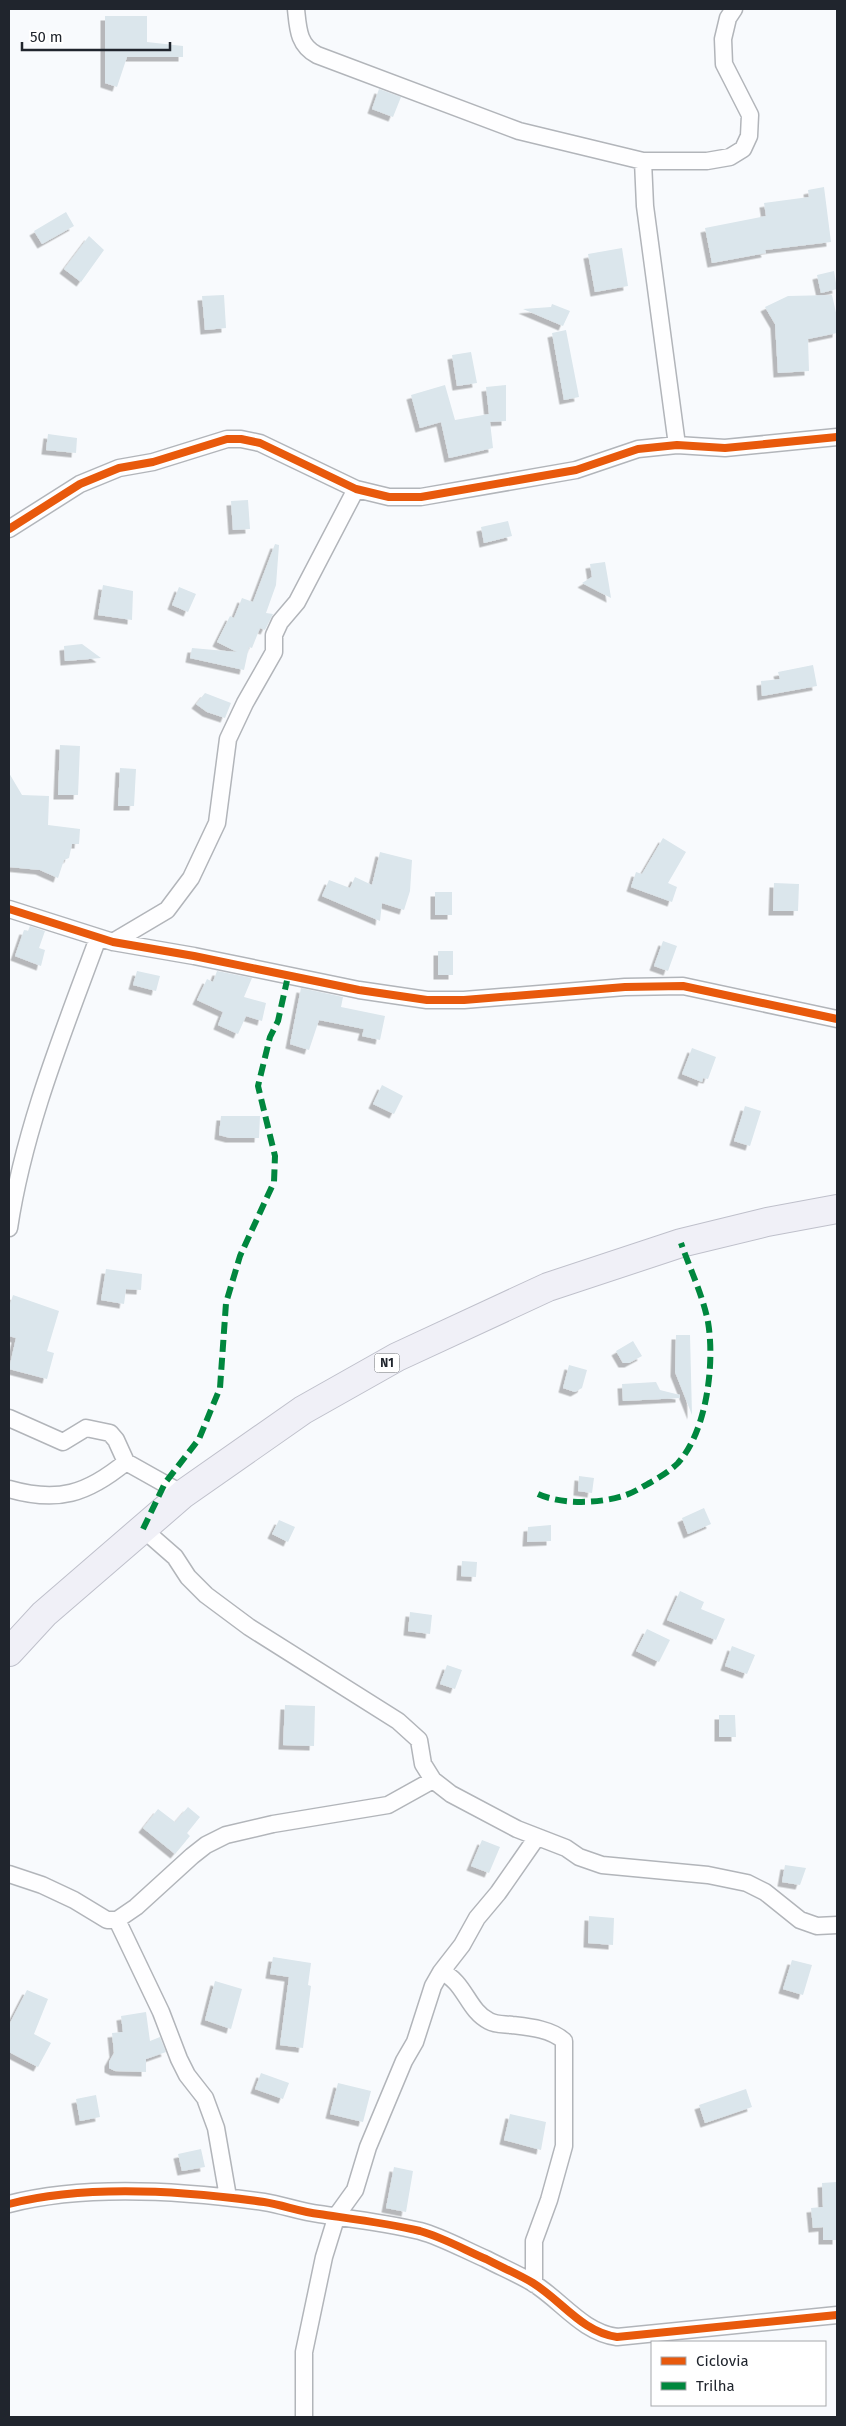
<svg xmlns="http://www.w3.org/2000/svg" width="846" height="2426" font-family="'Fira Sans',sans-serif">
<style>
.building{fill:#dbe6ec;filter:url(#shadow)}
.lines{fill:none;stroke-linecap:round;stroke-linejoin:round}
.minor-casing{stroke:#b2b5ba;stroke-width:19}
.trunk-casing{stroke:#bfc0cb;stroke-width:30}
.minor{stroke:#fefeff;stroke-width:16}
.trunk{stroke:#f0f0f7;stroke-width:28}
.quiet{stroke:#00873e;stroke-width:6;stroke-dasharray:12 6;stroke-linecap:butt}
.cycleway-casing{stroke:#fff;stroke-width:11}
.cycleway{stroke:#e8590c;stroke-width:8}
.labels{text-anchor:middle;stroke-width:4.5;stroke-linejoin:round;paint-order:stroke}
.shield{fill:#fff;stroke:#63666c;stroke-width:1}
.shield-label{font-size:12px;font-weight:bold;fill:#20252d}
</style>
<defs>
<filter id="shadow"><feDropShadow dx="-4.5" dy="4.5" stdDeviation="0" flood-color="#0004"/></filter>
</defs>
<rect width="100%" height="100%" fill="#f8fafd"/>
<path class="building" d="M 105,16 L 147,16 L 147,42 L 183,46 L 183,57 L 127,57 L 117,87 L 105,83 Z
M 379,89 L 401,97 L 393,117 L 372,109 Z
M 824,187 L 831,242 L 765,250 L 766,253 L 712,263 L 705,228 L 766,216 L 764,203 L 809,197 L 808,190 Z
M 66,212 L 74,226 L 42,244 L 34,231 Z
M 89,236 L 104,250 L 81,282 L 64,269 Z
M 622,248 L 628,286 L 595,292 L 588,254 Z
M 834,271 L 837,289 L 821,293 L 817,275 Z
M 224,295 L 226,328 L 205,330 L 202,296 Z
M 832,295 L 837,317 L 837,333 L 808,339 L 809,371 L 778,373 L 775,324 L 765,307 L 788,296 Z
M 552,304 L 570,311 L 563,326 L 523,309 L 551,307 Z
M 566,330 L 579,397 L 564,400 L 552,333 Z
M 471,352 L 477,383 L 457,386 L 452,355 Z
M 445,385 L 455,420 L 489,414 L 486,387 L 506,385 L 506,421 L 490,422 L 493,448 L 449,458 L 441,422 L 420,428 L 411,395 Z
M 48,434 L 77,438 L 76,453 L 46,450 Z
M 248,500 L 250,529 L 233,530 L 231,501 Z
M 508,521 L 512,536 L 484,543 L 481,527 Z
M 275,544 L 279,545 L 276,585 L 266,613 L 273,614 L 265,630 L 260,628 L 252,648 L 249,647 L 244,670 L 190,658 L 192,648 L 237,652 L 217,642 L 230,616 L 234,618 L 242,598 L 253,602 Z
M 605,562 L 609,585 L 611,598 L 582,583 L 592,577 L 590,564 Z
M 103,585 L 133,591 L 132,620 L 98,615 Z
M 179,587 L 196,594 L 188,612 L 172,605 Z
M 82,644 L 101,658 L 65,661 L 64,646 Z
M 813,665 L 817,686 L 762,696 L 761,681 L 780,679 L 778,672 Z
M 205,693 L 231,703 L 225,718 L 207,712 L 196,704 Z
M 60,745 L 80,746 L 78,795 L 58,795 Z
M 120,768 L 136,769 L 134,806 L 118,806 Z
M 9,773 L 22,795 L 49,796 L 48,825 L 80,829 L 79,844 L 72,844 L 69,858 L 64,860 L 58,878 L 40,870 L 9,867 Z
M 663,838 L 686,852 L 668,883 L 677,887 L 672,902 L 631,887 L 636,872 L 642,874 Z
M 380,852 L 412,860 L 410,891 L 404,910 L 382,903 L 380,921 L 322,896 L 329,880 L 350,888 L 355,877 L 372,885 Z
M 774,883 L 799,884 L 798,911 L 773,911 Z
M 435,892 L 452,892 L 452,915 L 435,915 Z
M 30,926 L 45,931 L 39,948 L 45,950 L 41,966 L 15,956 L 24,930 L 28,931 Z
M 663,941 L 677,946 L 668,971 L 654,966 Z
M 438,951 L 453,951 L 453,975 L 438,975 Z
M 137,971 L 160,976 L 156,991 L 133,985 Z
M 217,971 L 252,978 L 244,997 L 266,1003 L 262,1021 L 246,1016 L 238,1034 L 218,1025 L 223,1012 L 197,1000 L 207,979 L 213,982 Z
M 301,988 L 343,997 L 341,1007 L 385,1016 L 380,1040 L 362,1036 L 364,1029 L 319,1020 L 309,1050 L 290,1044 Z
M 692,1048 L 716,1057 L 708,1079 L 703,1078 L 702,1082 L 682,1074 Z
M 382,1085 L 403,1096 L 394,1114 L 373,1104 Z
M 745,1106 L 761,1111 L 750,1146 L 734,1141 Z
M 221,1116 L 260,1116 L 259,1138 L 230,1138 L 219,1135 Z
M 106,1269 L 142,1274 L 141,1290 L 126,1289 L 124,1304 L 101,1300 Z
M 13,1295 L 59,1311 L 47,1351 L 54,1353 L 47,1379 L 9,1369 L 16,1338 L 9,1336 L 9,1307 Z
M 676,1335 L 690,1335 L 692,1415 L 675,1372 Z
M 633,1341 L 642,1356 L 629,1363 L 623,1363 L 616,1351 Z
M 569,1365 L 587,1370 L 582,1388 L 575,1392 L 563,1388 Z
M 656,1382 L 660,1390 L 680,1395 L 680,1398 L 623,1401 L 622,1384 Z
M 579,1476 L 594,1478 L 592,1493 L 578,1491 Z
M 704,1508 L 711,1524 L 688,1534 L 682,1518 Z
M 279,1520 L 295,1527 L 288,1542 L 272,1534 Z
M 551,1525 L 551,1541 L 527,1542 L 528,1527 Z
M 462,1561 L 477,1562 L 476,1577 L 461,1576 Z
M 680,1591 L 704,1602 L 701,1609 L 725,1619 L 716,1640 L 667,1620 Z
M 410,1612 L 432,1615 L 430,1634 L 408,1631 Z
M 647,1629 L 670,1640 L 659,1662 L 636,1651 Z
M 732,1646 L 755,1655 L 747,1674 L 725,1666 Z
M 447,1665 L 462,1670 L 455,1689 L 440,1684 Z
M 285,1705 L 315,1706 L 314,1746 L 283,1745 Z
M 719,1715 L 735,1715 L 736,1737 L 719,1737 Z
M 188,1807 L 200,1817 L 187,1833 L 190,1836 L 175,1854 L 143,1828 L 158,1809 L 175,1822 Z
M 482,1840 L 500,1847 L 489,1873 L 471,1866 Z
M 785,1865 L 806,1868 L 800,1885 L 782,1882 Z
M 589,1916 L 614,1918 L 613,1945 L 588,1943 Z
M 273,1957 L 311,1963 L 308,1985 L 311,1986 L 303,2048 L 280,2045 L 289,1977 L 270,1974 Z
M 792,1960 L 812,1965 L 803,1995 L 783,1989 Z
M 215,1981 L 242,1989 L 231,2029 L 205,2020 Z
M 27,1990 L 48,1999 L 34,2034 L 51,2043 L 38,2067 L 9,2052 L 9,2025 Z
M 146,2012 L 150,2041 L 160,2037 L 166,2052 L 146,2059 L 146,2072 L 115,2071 L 109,2068 L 109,2062 L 114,2053 L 112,2033 L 123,2032 L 121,2016 Z
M 261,2073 L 289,2083 L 283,2099 L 255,2089 Z
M 338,2083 L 371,2091 L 363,2122 L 330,2114 Z
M 746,2089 L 752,2107 L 705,2123 L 699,2105 Z
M 96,2095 L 100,2117 L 80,2121 L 76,2099 Z
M 510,2114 L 546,2122 L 541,2150 L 504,2140 Z
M 201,2149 L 205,2167 L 182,2171 L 178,2154 Z
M 394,2167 L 413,2171 L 406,2212 L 386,2208 Z
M 837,2182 L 837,2240 L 823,2240 L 823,2227 L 813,2228 L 811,2208 L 823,2207 L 822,2183 Z"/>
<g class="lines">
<g class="minor-casing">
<path id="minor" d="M 296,9 C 298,28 298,45 317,55 L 519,131 L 643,161 L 707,161 L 730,157 L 743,149 L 749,136 L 750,115 L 724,64 L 723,39 L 728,18 L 734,9
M 643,161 L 645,206 L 677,445
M 9,529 L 80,484 L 119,468 L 153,462 L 227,439 L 241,439 L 260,443 L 356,489 L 389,497 L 421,497 L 576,470 L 638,449 L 677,445 L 725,448 L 837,437
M 9,909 L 113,942 L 194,956 L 359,990 L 427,1000 L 464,1000 L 625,987 L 683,986 L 837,1019
M 113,942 L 167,910 L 191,878 L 217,823 L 228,739 L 245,703 L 274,652 L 274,635 L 280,622 L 297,602 L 356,489
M 9,1228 C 24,1128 63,1033 98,938
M 9,1418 L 63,1442 L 86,1428 L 110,1433 L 116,1440 L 126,1462 L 183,1494
M 9,1489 C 58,1503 87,1494 126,1462
M 143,1529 L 175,1557 L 188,1577 L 206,1595 L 249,1627 L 398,1721 L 419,1740 L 423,1764 L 433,1780 L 451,1794 L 517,1829 L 566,1848 L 579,1857 L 602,1865 L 708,1875 L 747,1883 L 765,1892 L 800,1920 L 817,1926 L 837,1925
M 9,1874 L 42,1885 L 74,1900 L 107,1920 L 117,1920 L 136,1907 L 192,1856 L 206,1845 L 226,1835 L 273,1824 L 388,1805 L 433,1780
M 117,1920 L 161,2012 L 179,2059 L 187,2075 L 205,2098 L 216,2128 L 228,2197
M 441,1972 C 465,1981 467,2010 489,2021 C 496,2025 505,2024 512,2025 C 529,2027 551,2029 564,2041 L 564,2146 L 549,2200 L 534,2241 L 534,2284
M 9,2204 C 86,2184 185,2191 264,2202 C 283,2205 301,2212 319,2214 C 353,2219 387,2223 420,2231 C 442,2237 465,2250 486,2259 C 501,2267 518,2274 533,2283 C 562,2301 582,2332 617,2337 L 837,2315
M 304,2417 L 304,2352 L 324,2257 L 337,2215 L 355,2190 L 368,2147 L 404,2061 L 415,2042 L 433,1986 L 441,1972 L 462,1945 L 477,1918 L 498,1893 L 537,1837"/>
</g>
<g class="trunk-casing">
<path id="trunk" d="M 9,1652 L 44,1614 L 183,1494 L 303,1410 L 397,1357 L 548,1287 L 681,1243 L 767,1222 L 837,1209"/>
</g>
<use href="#minor" class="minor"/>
<use href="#trunk" class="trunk"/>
<path class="quiet" d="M 538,1494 C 564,1506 612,1504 637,1490 C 651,1482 667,1474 678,1463 C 707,1431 715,1363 708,1322 C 703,1296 690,1269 681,1243
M 143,1529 L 165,1483 L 199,1439 L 220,1388 L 226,1303 L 240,1256 L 274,1182 L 275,1156 L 258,1086 L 270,1037 L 278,1021 L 288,976"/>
<g class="cycleway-casing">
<path id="cycleway" d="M 9,529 L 80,484 L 119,468 L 153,462 L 227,439 L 241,439 L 260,443 L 356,489 L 389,497 L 421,497 L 576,470 L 638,449 L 677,445 L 725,448 L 837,437
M 9,909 L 113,942 L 194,956 L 359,990 L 427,1000 L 464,1000 L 625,987 L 683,986 L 837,1019
M 9,2204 C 86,2184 185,2191 264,2202 C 283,2205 301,2212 319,2214 C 353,2219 387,2223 420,2231 C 442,2237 465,2250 486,2259 C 501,2267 518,2274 533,2283 C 562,2301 582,2332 617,2337 L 837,2315"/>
</g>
<use href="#cycleway" class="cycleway"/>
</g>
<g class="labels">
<rect class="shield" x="374.5" y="1353.5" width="25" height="19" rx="4"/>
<g class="shield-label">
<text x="387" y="1367">N1</text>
</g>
</g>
<rect width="846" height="2426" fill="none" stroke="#20252d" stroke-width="20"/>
<rect x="651" y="2341" width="175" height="65" fill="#ffffff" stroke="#a6a8ab"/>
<rect x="661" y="2357" width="25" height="8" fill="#e8590c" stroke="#a6a8ab"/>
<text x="696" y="2366" font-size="15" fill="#20252d">Ciclovia</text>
<rect x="661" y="2382" width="25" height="8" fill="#00873e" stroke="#a6a8ab"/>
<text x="696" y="2391" font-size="15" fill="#20252d">Trilha</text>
<path d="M22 42v8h148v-8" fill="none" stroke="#20252d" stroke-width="2.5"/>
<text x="30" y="42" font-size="15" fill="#20252d" stroke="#ffffff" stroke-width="4" paint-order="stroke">50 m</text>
</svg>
